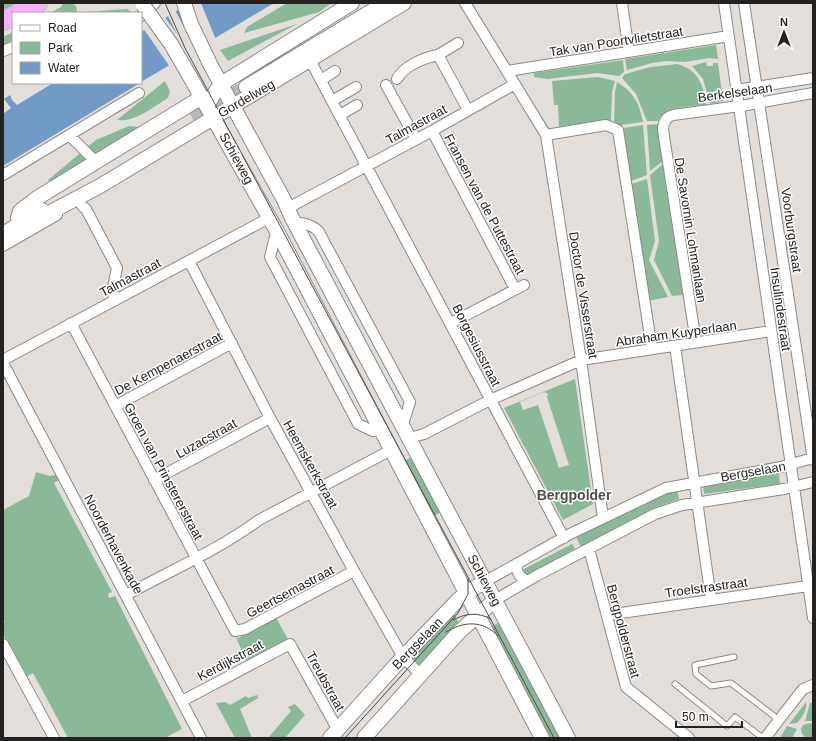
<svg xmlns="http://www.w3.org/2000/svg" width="816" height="741" font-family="Helvetica,sans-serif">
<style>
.green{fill:#8ab999;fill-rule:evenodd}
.water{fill:#729ac6}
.pier{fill:#e4deda}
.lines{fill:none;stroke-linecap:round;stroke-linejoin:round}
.secondary-tunnel{stroke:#beb8b5;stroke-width:14;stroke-dasharray:14 7;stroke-linecap:butt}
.lane-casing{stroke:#8e8986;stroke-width:7}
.street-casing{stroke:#8e8986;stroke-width:12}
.secondary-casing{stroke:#8e8986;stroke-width:16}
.highway-casing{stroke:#bdbdbc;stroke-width:20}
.lane{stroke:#fff;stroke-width:5}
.street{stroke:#fff;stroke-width:10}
.secondary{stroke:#fff;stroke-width:14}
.highway{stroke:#f5b2fa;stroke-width:18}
.tram{stroke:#4e4b49;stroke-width:1}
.secondary-bridge-casing{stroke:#8e8986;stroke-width:16;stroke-linecap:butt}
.secondary-bridge{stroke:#fff;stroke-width:14}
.labels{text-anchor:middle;stroke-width:3;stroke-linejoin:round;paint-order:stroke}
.street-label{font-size:13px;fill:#242221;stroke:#fff}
.neighbourhood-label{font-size:14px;font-weight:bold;fill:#514d4a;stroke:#fff}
</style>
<rect width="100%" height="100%" fill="#e4deda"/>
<path class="green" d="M 3,3 L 32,3 L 3,18 Z
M 63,3 L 72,3 L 76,6 L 77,13 L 50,13 L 61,7 Z
M 287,3 L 332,3 L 319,12 L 244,33 L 247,27 Z
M 127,9 L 133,13 L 85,13 L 86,12 Z
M 297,24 L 228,61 L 220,50 Z
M 13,32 L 13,44 L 3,47 L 3,37 Z
M 716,45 L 718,59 L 709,58 L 685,62 L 666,61 L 652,63 L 627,70 L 625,59 Z
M 623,60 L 624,72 L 619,76 L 597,73 L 547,79 L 534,77 L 534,73 Z
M 706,62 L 707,66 L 713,66 L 713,63 L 718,63 L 723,101 L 710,104 L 703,79 L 692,66 Z
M 677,64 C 698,69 704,85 706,105 C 691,107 666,105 658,121 L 647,121 L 636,94 L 622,78 L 625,74 L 651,67 Z
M 598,77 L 615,81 L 612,92 L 611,121 L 605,120 L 559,127 L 558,105 L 554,105 L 552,81 Z
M 165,81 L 170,91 L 168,98 C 153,107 134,123 117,120 Z
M 617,82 C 634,93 639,102 643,122 L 621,125 L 614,122 L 615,92 Z
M 658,124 L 663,161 L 650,171 L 647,125 Z
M 643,125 L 647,175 L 631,181 L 623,128 Z
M 129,126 L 140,127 L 52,184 L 48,180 L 96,140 Z
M 663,164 L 683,295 L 672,296 L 654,260 L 659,241 L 650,175 Z
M 647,179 L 655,241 L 649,260 L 668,297 L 648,301 L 631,184 Z
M 575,379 L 593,504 L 563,520 L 504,408 ZM 544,392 L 548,394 L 547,397 L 569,465 L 559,468 L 538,405 L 523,410 L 520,402 Z
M 414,456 L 441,512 L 434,516 L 404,461 Z
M 36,472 L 49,476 L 56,475 L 59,480 L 54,483 L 112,592 L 108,594 L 109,598 L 115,596 L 182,729 L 165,738 L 68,738 L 33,673 L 26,677 L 3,634 L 3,623 L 5,622 L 3,619 L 3,510 L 29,496 Z
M 779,474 L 780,484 L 704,494 L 703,484 Z
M 677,489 L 679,499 L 654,508 L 581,547 L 576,537 L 655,496 Z
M 572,544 L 575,549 L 528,575 L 523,572 L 524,569 Z
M 453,610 L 459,624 L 421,666 L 411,657 Z
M 275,616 L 289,641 L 282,642 L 246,661 L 236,637 L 238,638 L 274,619 Z
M 500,622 L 562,738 L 549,738 L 490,627 Z
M 257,695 L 258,698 L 240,709 L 252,738 L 235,738 L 216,703 L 225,702 L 230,705 L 246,696 L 248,698 Z
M 806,702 C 808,708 802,718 797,723 L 789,724 Z
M 810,703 L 812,703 L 813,721 L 805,721 Z
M 295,704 L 305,715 L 285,738 L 268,738 L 291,711 L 288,707 Z
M 810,723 L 813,724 L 813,738 L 806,738 L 802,734 L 801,729 L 803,725 Z
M 787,726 L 797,729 L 792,738 L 780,738 Z"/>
<path class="water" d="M 190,3 L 274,3 L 141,82 L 141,32 Z
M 53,83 L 140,83 L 3,166 L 3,114 L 11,108 L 4,99 L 10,95 L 12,100 L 17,105 Z"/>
<path class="pier" d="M 186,3 L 201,3 L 216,40 L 170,67 L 143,28 L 164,16 L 177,34 L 167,14 L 175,10 L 192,43 L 183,22 Z"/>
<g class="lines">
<path class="secondary-tunnel" d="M 193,119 L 246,87"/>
<g class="lane-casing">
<path id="lane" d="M 734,657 L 695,665 L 696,674 L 711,686 L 731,683 L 779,720
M 675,684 L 727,726 L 735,717 L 763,738"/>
</g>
<g class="street-casing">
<path id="street" d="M 465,3 L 546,135 L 581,360 L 603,518
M 622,3 L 629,52
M 724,3 L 813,618
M 744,3 L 813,460
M 141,16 L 155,3
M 458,43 L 438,55 L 468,110
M 3,51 L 13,47
M 310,60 L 564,538
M 507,71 L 729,36
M 397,79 C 404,66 423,58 438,55
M 321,80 L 335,71
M 386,85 L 416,139
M 736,90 L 813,78
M 332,101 L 356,87
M 340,115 L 357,105
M 432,131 L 515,289
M 69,135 L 96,162
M 546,135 L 606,125 L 618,130 L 652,349
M 3,175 L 139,93
M 82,206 L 86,209 L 117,268 L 112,292 L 116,300
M 288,208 L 432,131 L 515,84
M 295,224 C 302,221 314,226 319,232 L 410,402 L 404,421 L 401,423
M 279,235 L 275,237 L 270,257 L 358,424 L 373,431 L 382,430
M 3,246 L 57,215
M 189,261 L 270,418 L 354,571 L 403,657 L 420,674
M 71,323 L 235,631 L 245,629 L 354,571
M 451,323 L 524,285
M 696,342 L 663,130 C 663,122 666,117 673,115 L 747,105 L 813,93
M 675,346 L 711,599
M 3,360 L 269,218
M 3,363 L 201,738
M 115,406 L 232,343
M 409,438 L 424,434 L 490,400 L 581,360 L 771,331
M 154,480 L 270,418
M 589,549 L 626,687 L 689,738
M 516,564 C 517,573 519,577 527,581
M 486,581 L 570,534 L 666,488 L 781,467 L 813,458
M 126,595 C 170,571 218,550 259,520 L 391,450
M 495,600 L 536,576 L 655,514 L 682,505 L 784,489 L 813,482
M 607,615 L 808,586
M 3,644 L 54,738
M 182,701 L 290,644 L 338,730
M 765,738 L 803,689 L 813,685"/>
</g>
<g class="secondary-casing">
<path id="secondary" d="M 184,3 L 191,24 L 210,64 L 284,200 L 292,218 L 568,738
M 189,75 L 279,235 L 542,738
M 246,87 L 385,3
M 207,106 L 212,97 L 221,84 L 352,3
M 34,215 L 47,214 L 100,186 L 404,3
M 18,218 L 20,211 L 37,198 L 202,97
M 3,234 L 42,210
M 330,738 L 403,657 L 458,600 L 466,593 L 486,581
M 364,738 L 459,632 L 495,600"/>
</g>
<g class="highway-casing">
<path id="highway" d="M 18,13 L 38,3
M 3,21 L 13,16"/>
</g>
<use href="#lane" class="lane"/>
<use href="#street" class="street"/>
<use href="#secondary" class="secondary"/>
<use href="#highway" class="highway"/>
<path class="tram" d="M 165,3 L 185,48 L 554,738
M 453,620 C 466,613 478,612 491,619
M 446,632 C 464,621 483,620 498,636
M 345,738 L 458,613 L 468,594 L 468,579"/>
<g class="secondary-bridge-casing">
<path id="secondary-bridge" d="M 143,5 L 171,44 L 189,75"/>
</g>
<use href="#secondary-bridge" class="secondary-bridge"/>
</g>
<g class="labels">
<g class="street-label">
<text transform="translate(616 41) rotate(-9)" y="5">Tak van Poortvlietstraat</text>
<text transform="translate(735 92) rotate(-8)" y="5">Berkelselaan</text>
<text transform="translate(246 98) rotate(-30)" y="5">Gordelweg</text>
<text transform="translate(416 124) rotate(-29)" y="5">Talmastraat</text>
<text transform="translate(237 158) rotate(61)" y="5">Schieweg</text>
<text transform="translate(485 204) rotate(62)" y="5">Fransen van de Puttestraat</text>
<text transform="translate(691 230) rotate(81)" y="5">De Savornin Lohmanlaan</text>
<text transform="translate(792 230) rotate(82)" y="5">Voorburgstraat</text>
<text transform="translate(130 277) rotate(-28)" y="5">Talmastraat</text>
<text transform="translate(584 295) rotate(81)" y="5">Doctor de Visserstraat</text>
<text transform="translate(781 309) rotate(82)" y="5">Insulindestraat</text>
<text transform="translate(676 333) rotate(-8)" y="5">Abraham Kuyperlaan</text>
<text transform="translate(477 345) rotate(63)" y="5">Borgesiusstraat</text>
<text transform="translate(168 363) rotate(-28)" y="5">De Kempenaerstraat</text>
<text transform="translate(206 438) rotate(-29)" y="5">Luzacstraat</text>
<text transform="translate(311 464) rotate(61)" y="5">Heemskerkstraat</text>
<text transform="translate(164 471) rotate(62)" y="5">Groen van Prinstererstraat</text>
<text transform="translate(753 471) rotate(-10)" y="5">Bergselaan</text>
<text transform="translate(114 544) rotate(62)" y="5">Noorderhavenkade</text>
<text transform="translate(485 580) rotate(62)" y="5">Schieweg</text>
<text transform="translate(706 587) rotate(-8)" y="5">Troelstrastraat</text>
<text transform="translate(290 591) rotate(-28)" y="5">Geertsemastraat</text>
<text transform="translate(624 631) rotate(75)" y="5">Bergpolderstraat</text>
<text transform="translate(417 643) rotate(-46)" y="5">Bergselaan</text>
<text transform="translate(230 660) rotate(-28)" y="5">Kerdijkstraat</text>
<text transform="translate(326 681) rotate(61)" y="5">Treubstraat</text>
</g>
<g class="neighbourhood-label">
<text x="574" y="500">Bergpolder</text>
</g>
</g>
<rect width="816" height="741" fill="none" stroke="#242221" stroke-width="8"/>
<rect x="12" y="12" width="130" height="72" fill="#ffffff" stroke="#a7a7a6"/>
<rect x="20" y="25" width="20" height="6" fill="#ffffff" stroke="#a7a7a6"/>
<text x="48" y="32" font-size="12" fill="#242221">Road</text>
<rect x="20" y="42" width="20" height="12" fill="#8ab999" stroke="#a7a7a6"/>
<text x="48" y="52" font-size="12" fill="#242221">Park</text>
<rect x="20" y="62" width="20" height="12" fill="#729ac6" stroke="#a7a7a6"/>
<text x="48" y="72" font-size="12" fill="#242221">Water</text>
<g transform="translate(784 32)" stroke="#ffffff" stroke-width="3" paint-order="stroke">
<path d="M0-3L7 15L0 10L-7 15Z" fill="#242221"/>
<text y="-6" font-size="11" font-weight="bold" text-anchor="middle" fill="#242221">N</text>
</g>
<path d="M676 721v6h66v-6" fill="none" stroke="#242221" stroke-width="2"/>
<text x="682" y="721" font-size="12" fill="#242221" stroke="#ffffff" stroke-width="3" paint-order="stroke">50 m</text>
</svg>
